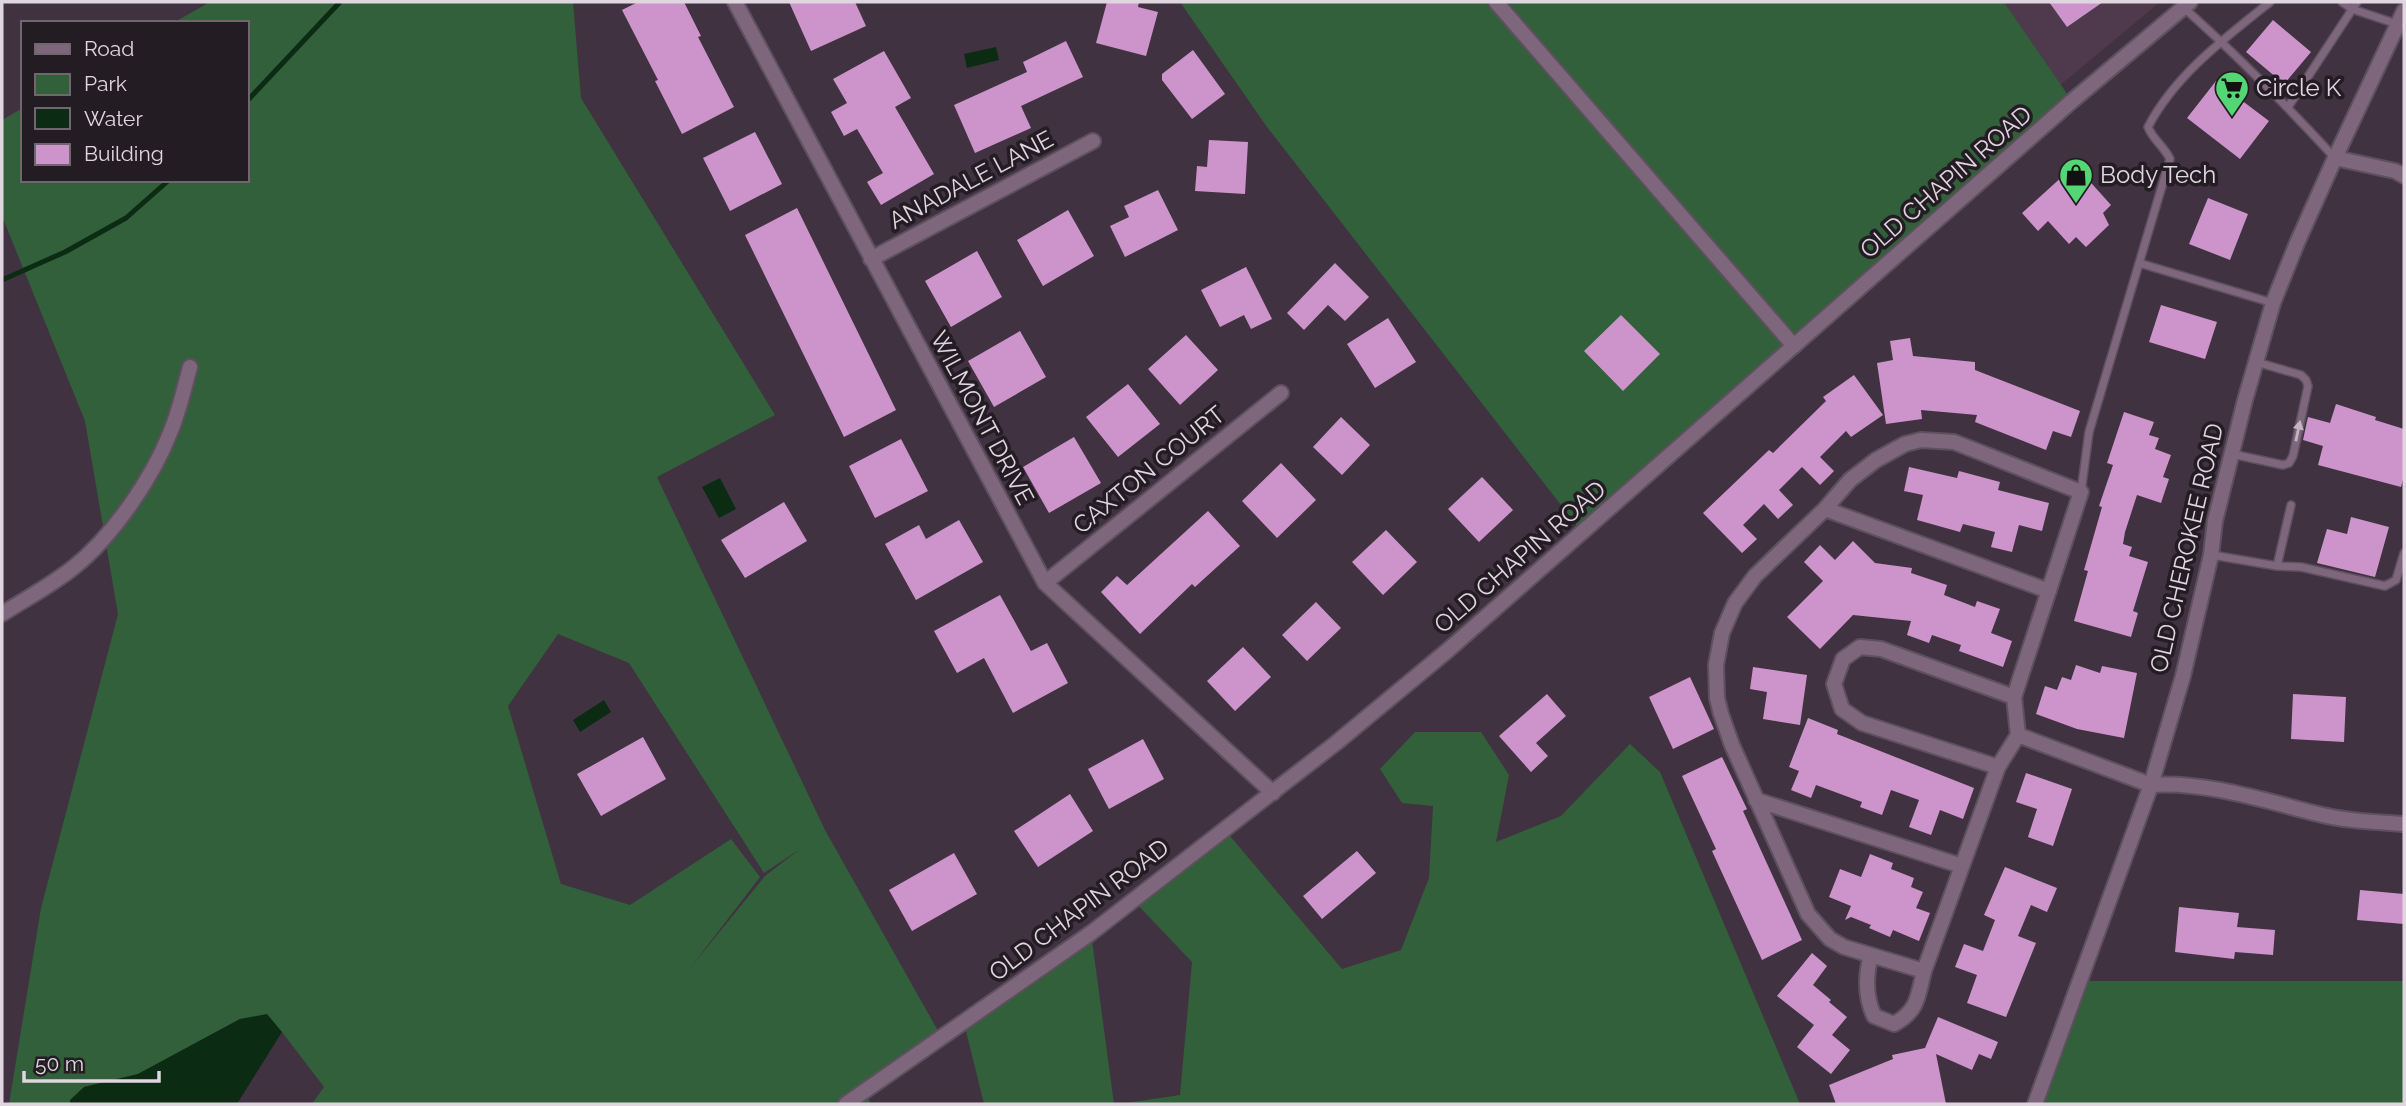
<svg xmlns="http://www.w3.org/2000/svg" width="2406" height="1106" font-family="Raleway,sans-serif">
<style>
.built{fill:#4e394d}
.green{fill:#31603a;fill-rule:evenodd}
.water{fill:#0b2c13}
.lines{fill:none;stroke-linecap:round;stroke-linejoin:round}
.stream{stroke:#0b2c13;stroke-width:5}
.building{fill:#cd94cb}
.service-casing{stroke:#5e505e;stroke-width:10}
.minor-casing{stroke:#5e505e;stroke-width:18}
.tertiary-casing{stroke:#5e505e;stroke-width:18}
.service{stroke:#7e667d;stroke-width:7}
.minor{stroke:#7e667d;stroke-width:14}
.tertiary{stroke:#7e667d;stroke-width:14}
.oneway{fill:#c3b4c2}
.labels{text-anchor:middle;stroke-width:7;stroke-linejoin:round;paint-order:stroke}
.poi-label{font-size:24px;fill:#e0d6e0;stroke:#231c23;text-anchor:start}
.street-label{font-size:24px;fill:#e0d6e0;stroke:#231c23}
</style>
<rect width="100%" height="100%" fill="#413241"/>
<path class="built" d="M 2004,2 L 2160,2 L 2059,86 Z"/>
<path class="green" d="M 210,2 L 573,2 L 581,98 L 775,415 L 657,477 L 825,830 L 942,1038 L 865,1092 L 871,1104 L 312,1104 L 324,1087 L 282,1032 L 240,1019 L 138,1074 L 84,1087 L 80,1104 L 9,1104 L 41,908 L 118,614 L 85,421 L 2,216 L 2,120 L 23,108 L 23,180 L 247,180 L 247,23 L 173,23 ZM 558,634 L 629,663 L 764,873 L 800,849 L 765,876 L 691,967 L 760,877 L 731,839 L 630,905 L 561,884 L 508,706 Z
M 1180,2 L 2004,2 L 2072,101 L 1582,532 L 1267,127 Z
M 1415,732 L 1481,732 L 1509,775 L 1496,842 L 1561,816 L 1630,744 L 1660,772 L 1800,1104 L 1119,1104 L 1180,1095 L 1192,962 L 1133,900 L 1225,830 L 1342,969 L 1401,950 L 1429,878 L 1433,806 L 1402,803 L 1380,769 Z
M 1091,933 L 1114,1104 L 984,1104 L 964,1023 Z
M 2080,981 L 2404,981 L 2404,1104 L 2035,1104 Z"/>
<path class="water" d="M 996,47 L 999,60 L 967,68 L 964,54 Z
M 720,478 L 736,509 L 719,518 L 702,487 Z
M 604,700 L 611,712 L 580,732 L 573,720 Z
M 267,1014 L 282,1032 L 237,1104 L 70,1104 L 70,1100 L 84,1087 L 138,1074 L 240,1019 Z"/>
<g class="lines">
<path class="stream" d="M 247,101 L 340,2
M 2,280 L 65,252 L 126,218 L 169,180"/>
</g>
<path class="building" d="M 638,2 L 684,2 L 701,36 L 698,37 L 734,107 L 682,134 L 655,81 L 658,80 L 622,10 Z
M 789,2 L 855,2 L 866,26 L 811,51 Z
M 1107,2 L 1139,2 L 1138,7 L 1158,12 L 1146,56 L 1096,43 Z
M 2049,2 L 2103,2 L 2067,27 Z
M 2273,20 L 2311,52 L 2284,84 L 2246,52 Z
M 1066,41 L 1083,77 L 1021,106 L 1031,128 L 975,153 L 954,105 L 1027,72 L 1023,62 Z
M 1193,50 L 1225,94 L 1192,119 L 1162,80 L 1162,74 Z
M 884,51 L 911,98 L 895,107 L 934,174 L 881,205 L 867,182 L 883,173 L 857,129 L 844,136 L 831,112 L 847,103 L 833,79 Z
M 2216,81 L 2269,121 L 2240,159 L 2187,118 Z
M 755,132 L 782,184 L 730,211 L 703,158 Z
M 1209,140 L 1248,142 L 1245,194 L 1195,191 L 1197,166 L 1207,167 Z
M 2075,165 L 2111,205 L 2103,213 L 2109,225 L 2086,247 L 2076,237 L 2069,244 L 2048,221 L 2038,231 L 2022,213 Z
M 1158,190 L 1178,230 L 1125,257 L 1110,226 L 1129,217 L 1124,206 Z
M 2208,198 L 2248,214 L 2230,260 L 2189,244 Z
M 797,208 L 896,410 L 844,437 L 745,235 Z
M 1068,210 L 1094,256 L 1043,286 L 1017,240 Z
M 977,251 L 1002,297 L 951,327 L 925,281 Z
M 1335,263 L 1369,297 L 1345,321 L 1328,305 L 1304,330 L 1287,313 Z
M 1246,267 L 1272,319 L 1251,329 L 1244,315 L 1220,327 L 1201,290 Z
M 2161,305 L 2217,322 L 2205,359 L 2149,342 Z
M 1621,315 L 1660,354 L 1623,391 L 1584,351 Z
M 1388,318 L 1416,362 L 1375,388 L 1347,344 Z
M 1020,331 L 1046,377 L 994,407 L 968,361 Z
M 1186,335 L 1218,370 L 1180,405 L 1148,369 Z
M 1910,338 L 1913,356 L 1975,362 L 1975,370 L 2080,411 L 2071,437 L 2053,431 L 2046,450 L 1975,422 L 1977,415 L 1921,410 L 1922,419 L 1886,424 L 1877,363 L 1893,360 L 1890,341 Z
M 1854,375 L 1883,415 L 1851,437 L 1846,431 L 1820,457 L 1834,471 L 1820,485 L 1802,467 L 1779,490 L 1793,505 L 1778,519 L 1764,504 L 1743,525 L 1757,539 L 1742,553 L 1703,513 L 1769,450 L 1773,453 L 1826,401 L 1823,397 Z
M 1128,384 L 1160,424 L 1118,457 L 1086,417 Z
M 2336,404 L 2376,417 L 2375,420 L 2404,429 L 2404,476 L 2401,487 L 2318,465 L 2323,446 L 2303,440 L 2306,426 L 2308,417 L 2330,423 Z
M 2124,412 L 2154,422 L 2149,435 L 2159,438 L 2155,449 L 2171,455 L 2163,477 L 2169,479 L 2161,503 L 2137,495 L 2125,532 L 2123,544 L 2132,547 L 2129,556 L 2148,562 L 2133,611 L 2138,613 L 2131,637 L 2074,621 L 2088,571 L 2084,570 L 2102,507 L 2099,506 L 2113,465 L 2107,463 Z
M 1341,417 L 1370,445 L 1342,475 L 1313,447 Z
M 1074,437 L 1101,483 L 1049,513 L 1023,467 Z
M 901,439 L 928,491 L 875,518 L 849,466 Z
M 1281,463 L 1316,500 L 1277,538 L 1242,501 Z
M 1909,467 L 1957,478 L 1959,471 L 2000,482 L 1998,490 L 2049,503 L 2042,531 L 2019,525 L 2012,552 L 1991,547 L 1995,532 L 1963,524 L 1960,532 L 1917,520 L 1923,495 L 1904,491 Z
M 1482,477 L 1513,510 L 1479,542 L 1448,509 Z
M 784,502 L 807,541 L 745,578 L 721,540 Z
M 1208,511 L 1240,546 L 1195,587 L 1192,584 L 1140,634 L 1101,592 L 1117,576 L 1127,585 Z
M 2351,517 L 2389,527 L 2375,577 L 2317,563 L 2327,529 L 2347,534 Z
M 959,520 L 983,562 L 916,600 L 885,544 L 919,525 L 926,539 Z
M 1386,530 L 1417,562 L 1383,595 L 1352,562 Z
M 1853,541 L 1875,563 L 1912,568 L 1911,573 L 1947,585 L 1944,595 L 1975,607 L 1977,601 L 2000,609 L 1991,633 L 2012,641 L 2003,667 L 1959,651 L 1961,645 L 1932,635 L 1929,643 L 1907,635 L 1911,621 L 1853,615 L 1820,649 L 1787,617 L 1823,581 L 1804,562 L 1820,545 L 1835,560 Z
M 1000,595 L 1031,651 L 1047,643 L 1068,683 L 1013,713 L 984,658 L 957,673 L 934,631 Z
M 1316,602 L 1341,628 L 1307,661 L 1282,635 Z
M 1243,647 L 1271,677 L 1235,711 L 1207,681 Z
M 2076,665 L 2100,673 L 2102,666 L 2137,673 L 2124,738 L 2077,729 L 2036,714 L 2045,686 L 2057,690 L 2062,677 L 2071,680 Z
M 1753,667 L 1807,675 L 1800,725 L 1763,719 L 1767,692 L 1750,689 Z
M 1690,677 L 1714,729 L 1673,749 L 1649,697 Z
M 1547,694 L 1566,716 L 1536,743 L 1548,756 L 1531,772 L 1499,736 Z
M 2293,694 L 2346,697 L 2344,742 L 2291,739 Z
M 1808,718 L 1838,730 L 1837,734 L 1974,788 L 1963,819 L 1940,810 L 1931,835 L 1909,827 L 1919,800 L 1891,790 L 1882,815 L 1860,807 L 1862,802 L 1816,785 L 1811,798 L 1791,790 L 1799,771 L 1789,767 Z
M 643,737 L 666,779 L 601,816 L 577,774 Z
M 1143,739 L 1164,779 L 1109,809 L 1088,769 Z
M 1722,757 L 1747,809 L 1743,811 L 1802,940 L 1762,960 L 1712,851 L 1716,849 L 1682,776 Z
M 2026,773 L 2072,789 L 2053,846 L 2028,837 L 2037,809 L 2016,802 Z
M 1070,794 L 1093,831 L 1038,867 L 1014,831 Z
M 1357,851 L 1376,873 L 1322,919 L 1303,896 Z
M 954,853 L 977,894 L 912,931 L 889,890 Z
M 1870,854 L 1893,863 L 1891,869 L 1914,878 L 1911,887 L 1923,892 L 1916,908 L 1930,913 L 1919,941 L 1893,930 L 1890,937 L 1869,928 L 1871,925 L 1851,917 L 1845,920 L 1851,906 L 1829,897 L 1840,869 L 1861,877 Z
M 2005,867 L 2057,888 L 2047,912 L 2031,905 L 2018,936 L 2036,943 L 2006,1017 L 1967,1003 L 1977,975 L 1955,967 L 1964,944 L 1983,951 L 1995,920 L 1984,915 Z
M 2360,890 L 2404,894 L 2404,924 L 2357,920 Z
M 2179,907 L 2239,913 L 2237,927 L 2275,930 L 2273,955 L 2235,952 L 2234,959 L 2175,952 Z
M 1812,953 L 1827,966 L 1813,985 L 1831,1000 L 1829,1002 L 1847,1017 L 1832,1035 L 1850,1050 L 1831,1074 L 1797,1047 L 1814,1025 L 1777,996 Z
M 1938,1017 L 1998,1042 L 1991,1059 L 1979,1054 L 1972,1070 L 1936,1054 L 1946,1104 L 1836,1104 L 1829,1085 L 1893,1059 L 1892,1055 L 1925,1048 Z"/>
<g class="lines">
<g class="service-casing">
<path id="service" d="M 2342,2 L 2352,9 L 2397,24
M 2184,8 C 2237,55 2286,105 2334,157
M 2288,107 L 2357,2
M 2139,263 L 2273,303
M 2232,454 L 2283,465 L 2289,463 L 2293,456 L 2308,386 L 2306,380 L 2301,375 L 2256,362
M 2081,492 L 2089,432 L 2170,159 C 2164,146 2153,140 2148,127 C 2175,75 2225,38 2270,2
M 2212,555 L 2277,566 L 2301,567 L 2385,586 L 2396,580 L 2404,553
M 2277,566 L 2291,505"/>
</g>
<g class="minor-casing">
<path id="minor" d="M 735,2 L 1045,583 L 1273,793
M 1496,2 L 1794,346
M 2335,158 L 2395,171 L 2404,176
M 871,259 L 1093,141
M 1825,509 L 2049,591
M 1045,583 L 1281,393
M 2,614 C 25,599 52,585 74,567 C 112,537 152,479 170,433 C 179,412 184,389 190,367
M 2018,735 L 1998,767 L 1862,723 L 1842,709 L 1834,684 L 1843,659 L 1860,647 L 1881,649 L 2014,697 L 2018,735 L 2151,785 C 2203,781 2263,800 2314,813 C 2344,821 2374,822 2404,824
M 1998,767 L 1924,971 L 1844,947 L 1830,939 L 1808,914 L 1732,745 L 1721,714 L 1717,698 L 1716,665 L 1722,633 L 1735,603 L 1755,576 L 1825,509 L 1850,480 L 1876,460 L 1905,444 L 1921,440 L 1954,442 L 2081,492 L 2014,697
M 1756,800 L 1962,866
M 1871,955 C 1865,977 1865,996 1874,1016 L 1894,1024 C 1918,1011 1918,996 1924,971"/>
</g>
<g class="tertiary-casing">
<path id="tertiary" d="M 846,1104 L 1091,933 L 1336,743 L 1447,651 L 2072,101 L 2190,2
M 2035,1104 L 2151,785 L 2183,676 L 2211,555 L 2215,521 L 2245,400 L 2273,303 L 2297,243 L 2335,158 L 2404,11"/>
</g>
<use href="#service" class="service"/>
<use href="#minor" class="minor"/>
<use href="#tertiary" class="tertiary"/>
</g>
<defs><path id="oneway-solid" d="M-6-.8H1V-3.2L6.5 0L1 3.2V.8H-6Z" transform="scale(1.75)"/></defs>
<use class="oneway" href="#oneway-solid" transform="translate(2298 431) rotate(-78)"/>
<defs>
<g id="supermarket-pin" transform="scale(1.75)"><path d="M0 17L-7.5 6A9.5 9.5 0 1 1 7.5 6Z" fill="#53d673" stroke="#231c23"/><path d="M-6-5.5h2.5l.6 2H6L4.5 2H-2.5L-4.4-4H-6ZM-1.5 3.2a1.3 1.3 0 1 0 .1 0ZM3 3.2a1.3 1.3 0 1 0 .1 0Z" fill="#111"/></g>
<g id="shop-pin" transform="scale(1.75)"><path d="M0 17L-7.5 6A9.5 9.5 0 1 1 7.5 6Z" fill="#53d673" stroke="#231c23"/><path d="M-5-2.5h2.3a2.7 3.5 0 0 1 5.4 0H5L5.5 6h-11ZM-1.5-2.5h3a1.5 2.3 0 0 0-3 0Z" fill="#111"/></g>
</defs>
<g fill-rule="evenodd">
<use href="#supermarket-pin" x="2232" y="88"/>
<use href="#shop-pin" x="2076" y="175"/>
</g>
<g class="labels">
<g class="poi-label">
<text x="2256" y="96">Circle K</text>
<text x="2100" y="183">Body Tech</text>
</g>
<g class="street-label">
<text transform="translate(971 180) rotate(-28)" y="8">ANADALE LANE</text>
<text transform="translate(1946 182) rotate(-41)" y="8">OLD CHAPIN ROAD</text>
<text transform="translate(982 418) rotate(62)" y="8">WILMONT DRIVE</text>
<text transform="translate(1149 470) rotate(-39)" y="8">CAXTON COURT</text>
<text transform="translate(2187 548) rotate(-77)" y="8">OLD CHEROKEE ROAD</text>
<text transform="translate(1520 557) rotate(-41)" y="8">OLD CHAPIN ROAD</text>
<text transform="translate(1079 910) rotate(-37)" y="8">OLD CHAPIN ROAD</text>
</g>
</g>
<rect width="2406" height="1106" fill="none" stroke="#e0d6e0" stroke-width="7"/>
<rect x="21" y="21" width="228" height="161" fill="#231c23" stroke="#6f666f" stroke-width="2"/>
<rect x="35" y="44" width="35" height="10" fill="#7e667d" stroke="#6f666f" stroke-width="2"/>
<text x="84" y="56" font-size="21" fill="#e0d6e0">Road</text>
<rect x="35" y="74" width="35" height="21" fill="#31603a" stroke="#6f666f" stroke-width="2"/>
<text x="84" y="91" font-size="21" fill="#e0d6e0">Park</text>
<rect x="35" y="108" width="35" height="21" fill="#0b2c13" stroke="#6f666f" stroke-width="2"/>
<text x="84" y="126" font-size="21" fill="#e0d6e0">Water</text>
<rect x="35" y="144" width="35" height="21" fill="#cd94cb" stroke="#6f666f" stroke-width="2"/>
<text x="84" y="161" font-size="21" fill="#e0d6e0">Building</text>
<path d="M24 1071v10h135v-10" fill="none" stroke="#e0d6e0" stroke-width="3.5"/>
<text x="35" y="1071" font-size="21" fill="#e0d6e0" stroke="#231c23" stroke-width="5" paint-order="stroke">50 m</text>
</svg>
